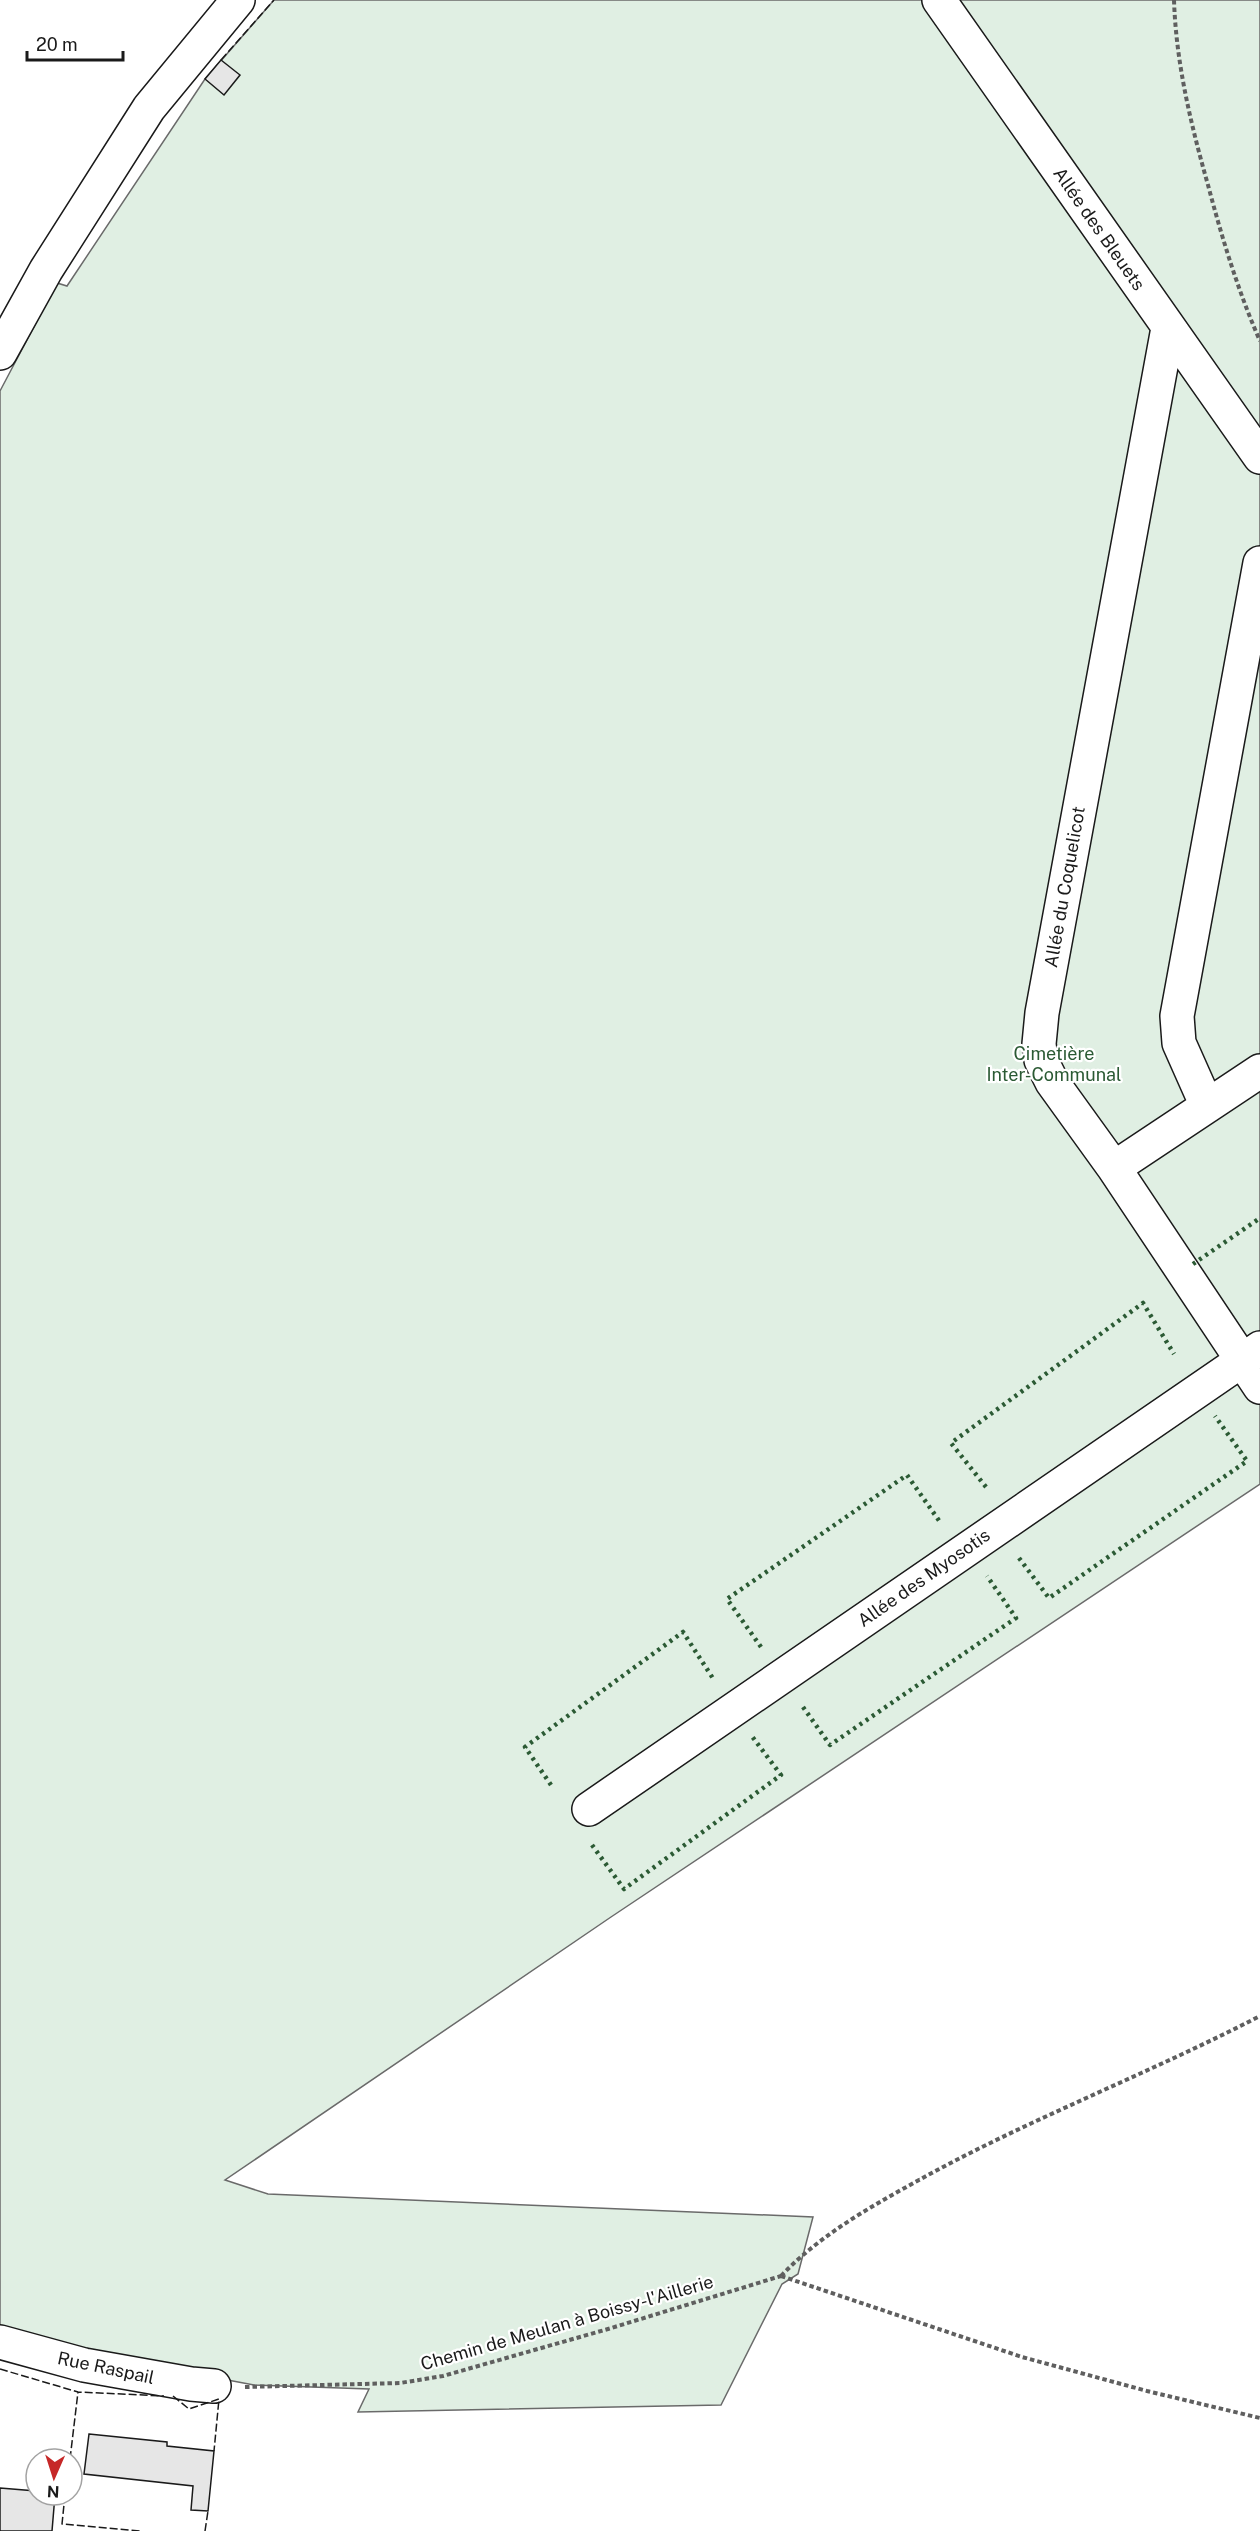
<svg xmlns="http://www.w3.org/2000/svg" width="1260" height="2531" font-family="'Public Sans',sans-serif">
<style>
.green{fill:#e0efe3;stroke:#6a6a6a;stroke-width:1.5}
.building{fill:#e6e6e6;stroke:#1a1a1a;stroke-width:1.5}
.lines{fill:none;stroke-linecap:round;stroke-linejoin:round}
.minor-casing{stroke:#1a1a1a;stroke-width:36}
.major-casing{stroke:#1a1a1a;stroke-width:36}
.path{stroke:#5f5f5f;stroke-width:4;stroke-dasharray:4.5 3;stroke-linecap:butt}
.minor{stroke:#fff;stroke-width:33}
.major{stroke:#fff;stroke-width:33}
.hedge{stroke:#2b5a34;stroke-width:4.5;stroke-dasharray:3 4.5;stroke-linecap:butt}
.fence{stroke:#1a1a1a;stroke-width:1.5;stroke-dasharray:8 3;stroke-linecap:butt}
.labels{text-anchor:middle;stroke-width:4.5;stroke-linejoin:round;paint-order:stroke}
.street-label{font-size:18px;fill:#1a1a1a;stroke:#fff}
.park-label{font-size:18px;fill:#2b5a34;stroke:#fff}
</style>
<rect width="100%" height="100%" fill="#fff"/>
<path class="green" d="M 274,0 L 1260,0 L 1260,1484 L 611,1917 L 225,2180 L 268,2194 L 813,2217 L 798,2274 L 782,2284 L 721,2405 L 358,2412 L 369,2389 L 254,2385 L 164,2368 L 0,2344 L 0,391 L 57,283 L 67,286 L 205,79 Z"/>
<path class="building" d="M 221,60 L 240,75 L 224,95 L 205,79 Z
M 89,2434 L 167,2442 L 167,2446 L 214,2451 L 208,2511 L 191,2510 L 193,2486 L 84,2474 Z
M 0,2488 L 36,2491 L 36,2495 L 55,2495 L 52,2531 L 0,2531 Z"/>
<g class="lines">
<g class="minor-casing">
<path id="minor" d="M 939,0 L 1260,457
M 1168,328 L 1042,1013 L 1039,1044 L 1041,1060 L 1052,1082 L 1114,1168 L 1260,1387
M 1207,1106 L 1179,1043 L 1177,1016 L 1260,563
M 1114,1168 L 1260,1071
M 589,1809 L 1260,1348
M 0,2342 L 84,2365 L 191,2384 L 214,2386"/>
</g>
<g class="major-casing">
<path id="major" d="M 0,353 L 46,270 L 149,108 L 238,0"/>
</g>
<path class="path" d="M 1174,0 C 1176,63 1191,125 1208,185 C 1222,238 1238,291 1260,341
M 781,2276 C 820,2235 870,2207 919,2180 C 1029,2119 1148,2074 1260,2016
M 781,2276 L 1022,2357 L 1147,2391 L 1260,2418
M 245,2387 L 400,2383 L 443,2376 L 608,2329 L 781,2276"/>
<use href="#minor" class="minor"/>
<use href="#major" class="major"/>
<path class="hedge" d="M 1193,1264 L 1260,1218
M 986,1487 L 951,1443 L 1143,1303 L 1174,1354
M 1019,1558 L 1049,1598 L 1247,1461 L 1215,1416
M 761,1647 L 727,1599 L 907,1475 L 940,1522
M 803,1707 L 830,1745 L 1016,1618 L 987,1576
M 551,1785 L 525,1747 L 683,1632 L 714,1680
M 592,1845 L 624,1889 L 781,1775 L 751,1735"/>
<path class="fence" d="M 221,60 L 274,0
M 0,2369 L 78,2392 L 164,2396
M 173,2396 L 189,2409 L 219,2399 L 214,2451
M 70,2459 L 78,2392
M 65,2495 L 62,2524 L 140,2531
M 205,2531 L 208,2511"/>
</g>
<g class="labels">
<g class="street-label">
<text transform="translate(1099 229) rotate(55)" y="6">Allée des Bleuets</text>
<text transform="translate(1065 887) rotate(-80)" y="6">Allée du Coquelicot</text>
<text transform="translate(924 1578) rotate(-35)" y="6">Allée des Myosotis</text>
<text transform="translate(567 2323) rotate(-16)" y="6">Chemin de Meulan à Boissy-l'Aillerie</text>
<text transform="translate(106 2368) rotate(12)" y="6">Rue Raspail</text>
</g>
<g class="park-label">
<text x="1054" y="1060">Cimetière<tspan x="1054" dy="21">Inter-Communal</tspan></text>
</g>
</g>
<g transform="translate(54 2477) rotate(183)"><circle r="28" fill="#ffffff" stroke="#a3a3a3" stroke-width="1.5"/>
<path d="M0-4.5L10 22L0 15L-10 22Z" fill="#c62828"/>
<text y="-9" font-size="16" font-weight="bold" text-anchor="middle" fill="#1a1a1a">N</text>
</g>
<path d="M27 51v9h96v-9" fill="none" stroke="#1a1a1a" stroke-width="3"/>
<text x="36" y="51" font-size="18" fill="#1a1a1a" stroke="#ffffff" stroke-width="4.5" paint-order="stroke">20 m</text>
</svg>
